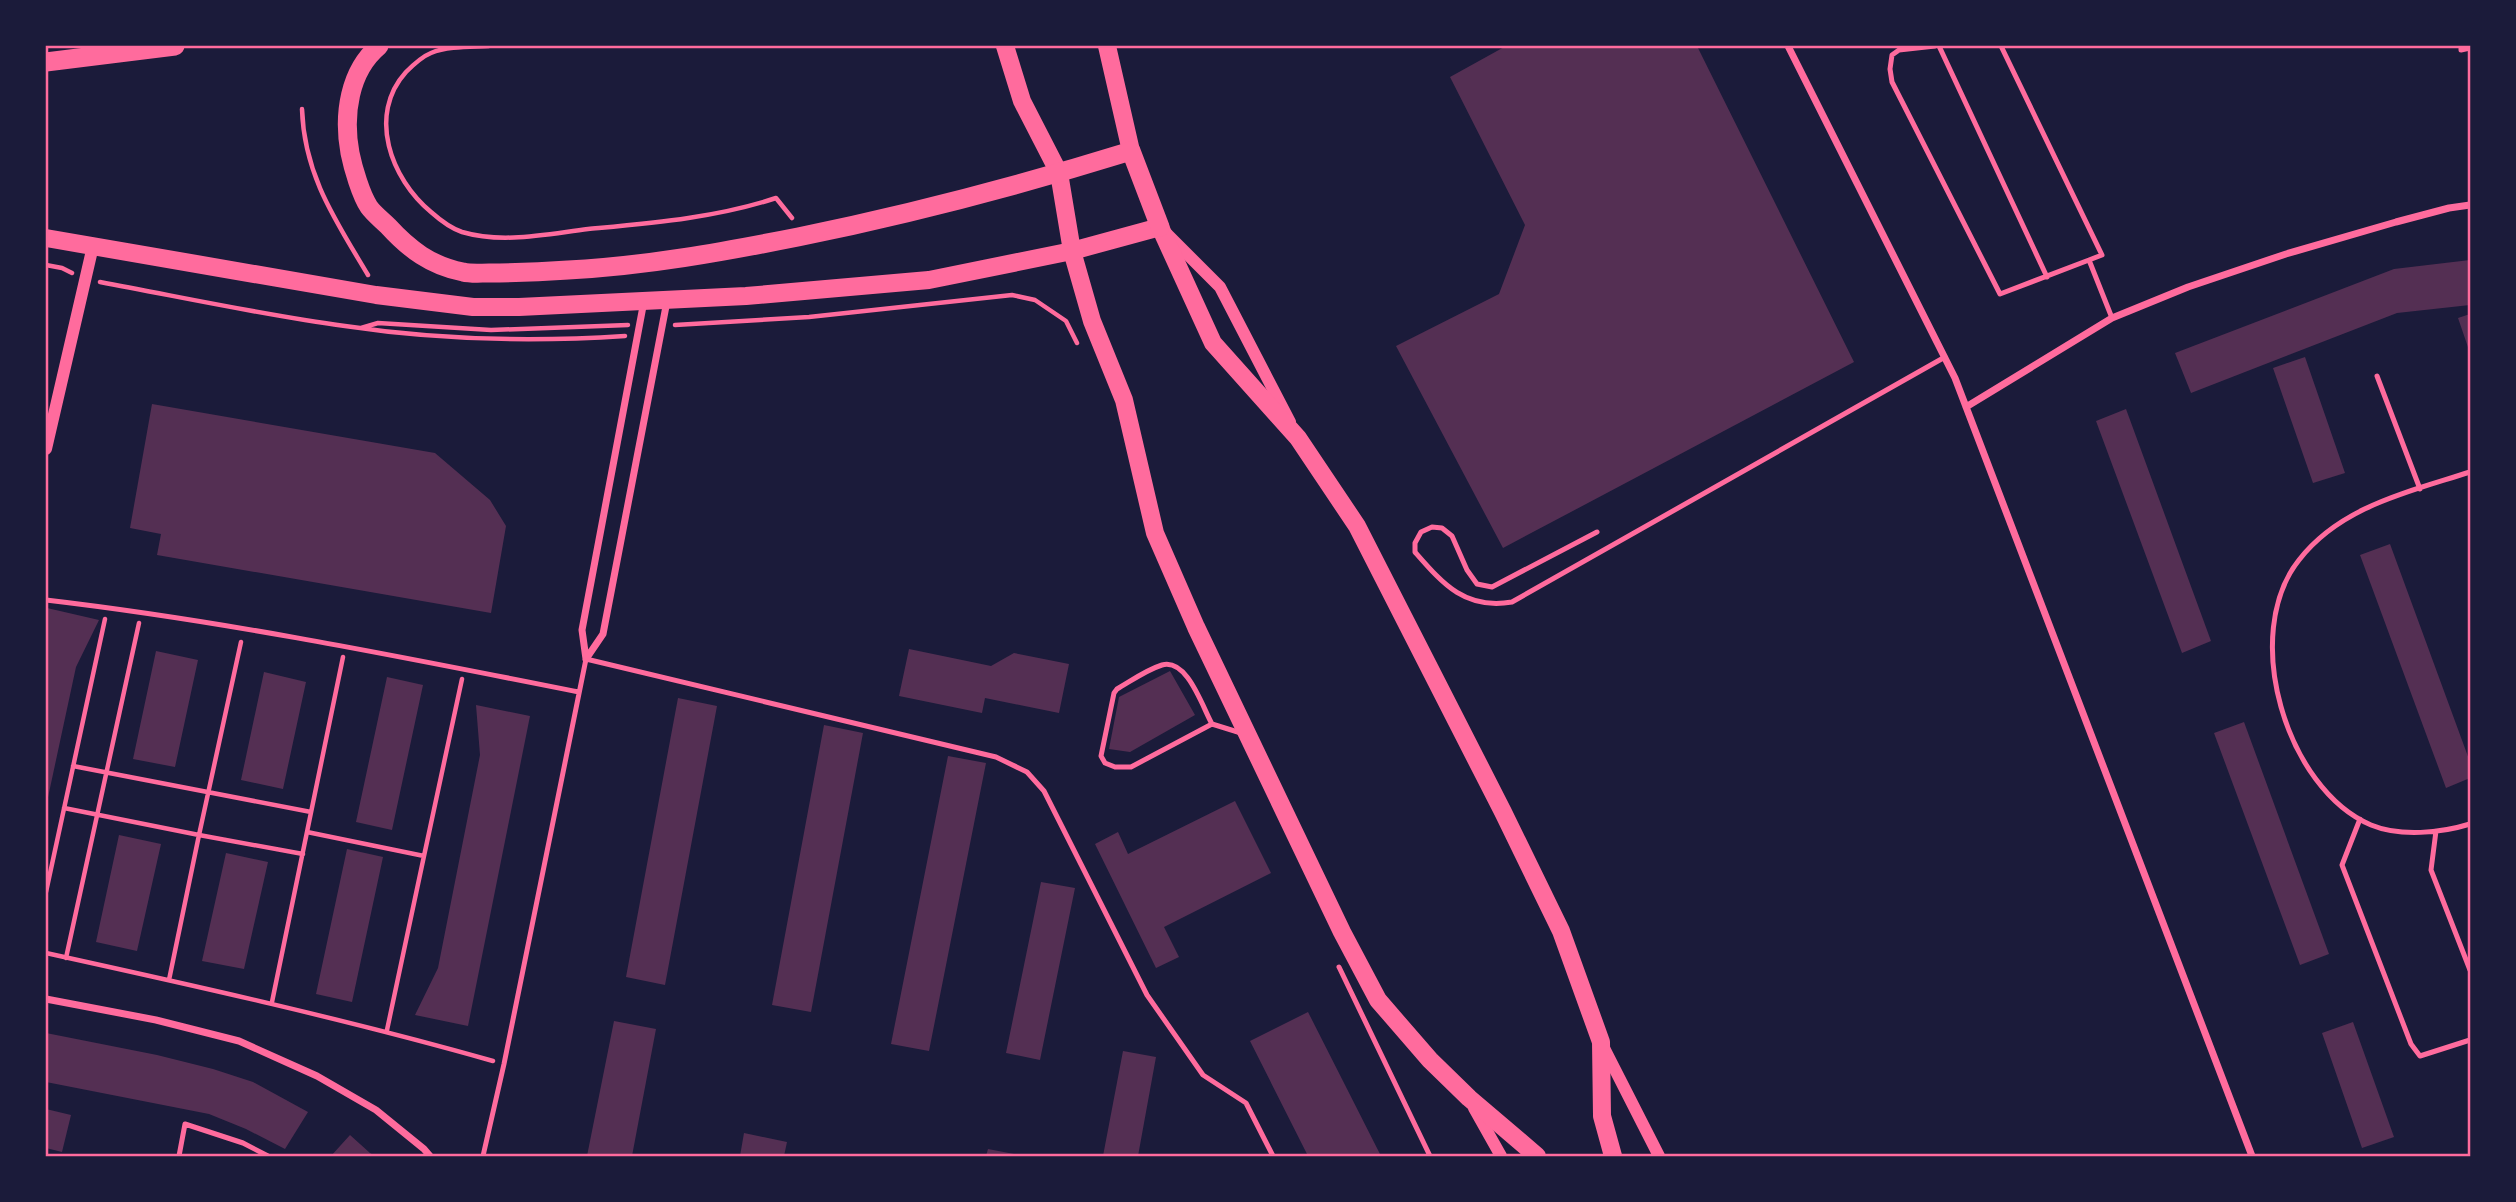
<svg xmlns="http://www.w3.org/2000/svg" width="2516" height="1202" font-family="'Work Sans',sans-serif">
<style>
.building{fill:#542f53}
.lines{fill:none;stroke-linecap:round;stroke-linejoin:round}
.path{stroke:#ff6b9d;stroke-width:4.5}
.service{stroke:#ff6b9d;stroke-width:5}
.minor{stroke:#ff6b9d;stroke-width:7}
.tertiary{stroke:#ff6b9d;stroke-width:12}
.primary{stroke:#ff6b9d;stroke-width:18}
.trunk{stroke:#ff6b9d;stroke-width:19}
.neatline{fill:none;stroke:#ff6b9d;stroke-width:2.5}
</style>
<rect width="100%" height="100%" fill="#1b1b3a"/>
<path class="building" d="M 1506,46 L 1697,46 L 1854,362 L 1503,548 L 1396,346 L 1499,294 L 1525,225 L 1450,77 Z
M 2470,260 L 2470,305 L 2397,313 L 2191,393 L 2175,353 L 2394,269 Z
M 2470,314 L 2470,353 L 2458,318 Z
M 2305,357 L 2345,473 L 2313,483 L 2273,368 Z
M 152,404 L 435,453 L 490,500 L 506,526 L 491,613 L 157,555 L 161,534 L 130,528 Z
M 2126,409 L 2211,641 L 2182,653 L 2096,421 Z
M 2390,544 L 2470,762 L 2470,778 L 2446,788 L 2360,555 Z
M 47,608 L 99,620 L 76,667 L 47,802 Z
M 909,649 L 991,666 L 1014,653 L 1069,664 L 1059,713 L 985,698 L 982,713 L 899,696 Z
M 156,651 L 198,660 L 175,767 L 133,759 Z
M 1170,671 L 1195,715 L 1130,752 L 1109,749 L 1119,697 Z
M 264,672 L 306,682 L 283,789 L 241,780 Z
M 387,677 L 423,685 L 392,830 L 356,822 Z
M 678,698 L 717,706 L 665,985 L 626,977 Z
M 476,705 L 530,716 L 468,1026 L 415,1015 L 438,968 L 480,755 Z
M 2244,722 L 2329,954 L 2300,965 L 2214,733 Z
M 824,725 L 863,733 L 811,1012 L 772,1005 Z
M 948,756 L 986,763 L 929,1051 L 891,1044 Z
M 1235,801 L 1271,873 L 1164,927 L 1179,957 L 1156,968 L 1095,844 L 1118,832 L 1128,854 Z
M 119,835 L 161,844 L 137,951 L 96,942 Z
M 347,849 L 383,857 L 352,1002 L 316,994 Z
M 226,853 L 268,862 L 244,969 L 202,961 Z
M 1041,882 L 1075,888 L 1040,1060 L 1006,1053 Z
M 1308,1012 L 1381,1156 L 1308,1156 L 1250,1041 Z
M 614,1021 L 656,1029 L 632,1156 L 587,1156 Z
M 2353,1022 L 2394,1137 L 2362,1148 L 2322,1033 Z
M 46,1033 L 157,1055 L 213,1069 L 253,1082 L 308,1112 L 285,1149 L 246,1129 L 209,1114 L 46,1082 Z
M 1123,1051 L 1156,1057 L 1138,1156 L 1103,1156 Z
M 46,1109 L 71,1115 L 62,1152 L 46,1148 Z
M 744,1133 L 787,1142 L 784,1156 L 740,1156 Z
M 350,1135 L 370,1153 L 375,1156 L 331,1156 Z
M 988,1149 L 1019,1155 L 1019,1156 L 986,1156 Z"/>
<g class="lines">
<path class="path" d="M 489,46 C 471,47 448,46 431,53 C 421,57 413,65 406,72 C 367,115 391,179 431,212 C 440,220 450,228 462,232 C 503,244 547,234 588,229 C 652,223 715,218 776,198 L 792,218
M 302,109 C 304,175 336,221 368,275
M 46,265 L 62,268 L 72,273
M 100,282 C 181,297 263,315 345,326 C 438,340 532,342 625,336
M 675,325 L 809,317 L 1012,295 L 1035,300 L 1066,321 L 1077,343
M 361,328 L 378,323 L 491,330 L 628,325
M 241,642 L 199,835 L 303,854
M 73,766 L 311,812
M 64,808 L 199,835 L 169,980
M 307,832 L 424,856 L 387,1030
M 424,856 L 462,679
M 46,892 L 105,619
M 46,953 C 196,986 345,1019 493,1061
M 66,958 L 139,623
M 272,1002 L 343,657"/>
<path class="service" d="M 1935,46 L 1899,50 L 1892,55 L 1890,69 L 1892,82 L 2000,294 L 2089,260 L 2112,318
M 1939,46 L 2047,277
M 2001,46 L 2102,255 L 2089,260
M 2461,46 L 2461,50 L 2470,48
M 2377,376 L 2420,489
M 2470,472 C 2409,492 2341,506 2299,560 C 2240,634 2286,789 2371,825 C 2400,837 2441,833 2470,824
M 1597,532 L 1492,587 L 1477,584 L 1467,570 L 1452,536 L 1442,528 L 1432,527 L 1421,532 L 1415,543 L 1415,552 C 1443,584 1465,610 1512,602 L 1945,357
M 46,600 C 225,621 402,657 579,692
M 1212,724 C 1202,706 1187,658 1162,665 C 1146,670 1131,681 1117,689 L 1114,693 L 1101,756 L 1105,763 L 1115,767 L 1131,767 L 1212,724 L 1241,733
M 2360,819 L 2342,865 L 2411,1044 L 2420,1056 L 2470,1040
M 2436,831 L 2431,870 L 2470,970
M 1339,967 L 1430,1156
M 179,1156 L 185,1124 L 243,1143 L 268,1156
M 483,1156 L 504,1064 L 586,659 L 996,757 L 1027,772 L 1044,791 L 1147,995 L 1203,1075 L 1246,1103 L 1273,1156"/>
<path class="minor" d="M 1788,46 L 1955,378 L 2252,1156
M 1966,407 L 2112,318 L 2188,287 L 2286,254 L 2396,222 L 2449,208 L 2470,205
M 586,659 L 603,634 L 667,301
M 586,659 L 582,630 L 644,301
M 46,999 L 156,1020 L 239,1041 L 317,1076 L 376,1110 L 424,1149 L 430,1156"/>
<path class="tertiary" d="M 1167,234 L 1220,287 L 1290,422
M 46,449 L 93,246
M 1604,1048 L 1659,1156
M 1474,1108 L 1501,1156"/>
<path class="primary" d="M 1005,46 L 1022,101 L 1059,173 L 1072,251 L 1092,321 L 1124,400 L 1155,533 L 1196,627 L 1342,932 L 1378,1000 L 1430,1060 L 1469,1098 L 1537,1156
M 1107,46 L 1131,151
M 46,238 L 376,295 L 473,307 L 519,307 L 746,296 L 929,280 L 1072,251 L 1160,227 L 1213,343 L 1298,438 L 1357,526 L 1503,812 L 1561,931 L 1601,1042 L 1602,1116 L 1613,1156"/>
<path class="trunk" d="M 379,46 C 349,71 343,115 350,153 C 353,168 361,195 369,207 C 374,214 382,220 388,226 C 409,249 431,266 463,272 C 471,274 480,273 489,273 C 515,273 542,272 568,270 C 646,266 722,252 798,237 C 911,214 1021,185 1131,151 L 1160,227
M 46,62 L 175,46"/>
</g>
<rect width="2516" height="1202" fill="none" stroke="#1b1b3a" stroke-width="94"/>
<rect x="47" y="47" width="2422" height="1108" class="neatline"/>
</svg>
